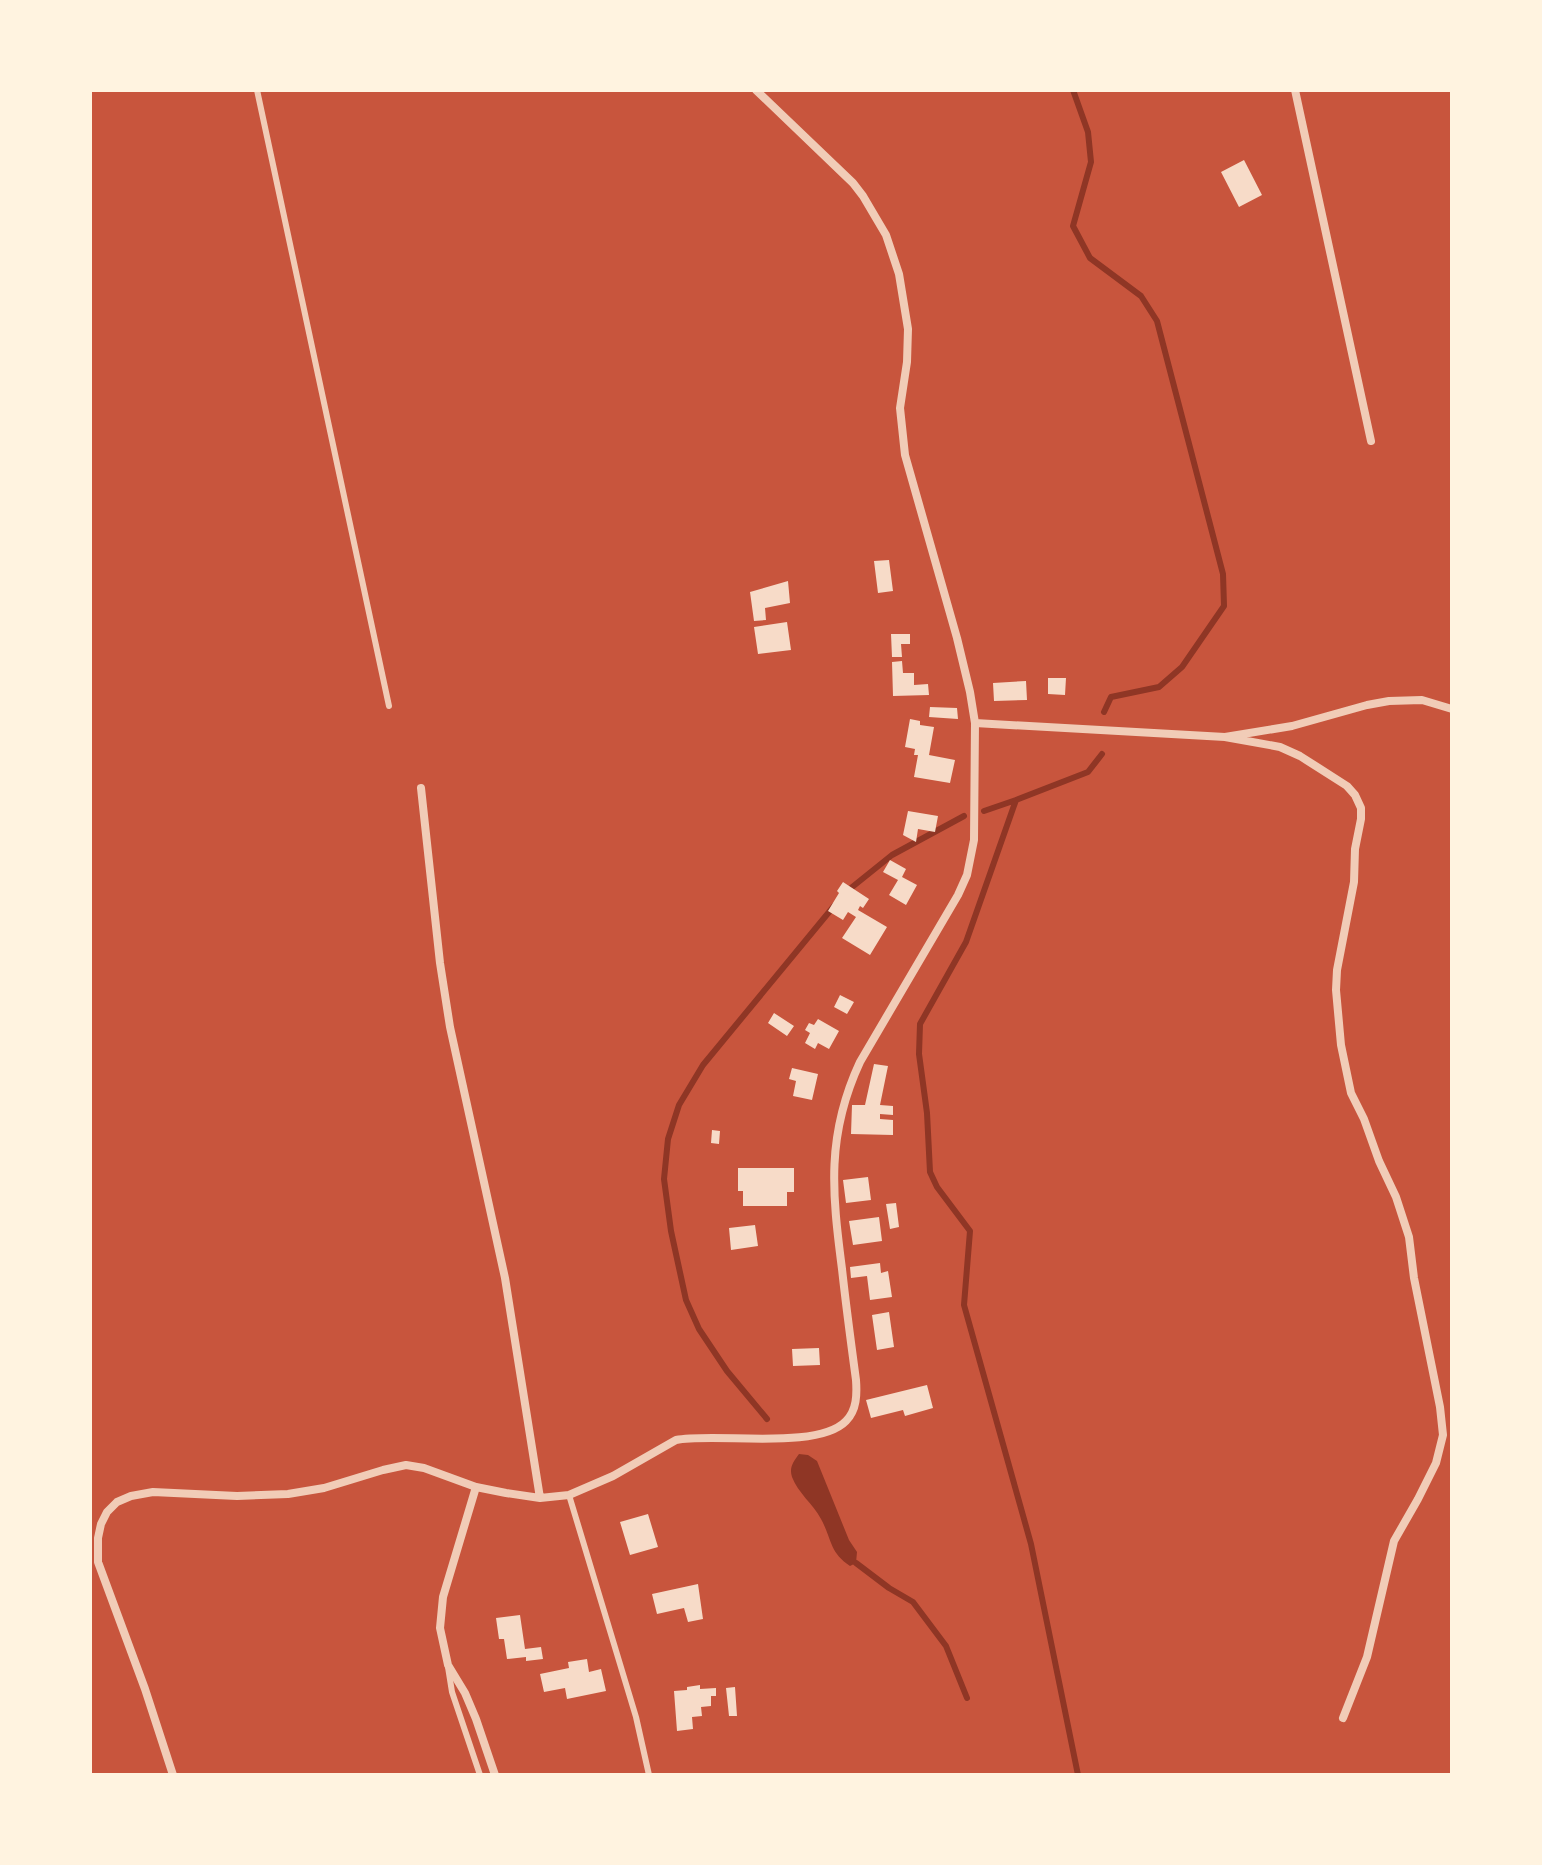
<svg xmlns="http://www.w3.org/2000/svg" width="1542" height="1865" font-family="Lato,sans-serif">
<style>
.water{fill:#8f3625}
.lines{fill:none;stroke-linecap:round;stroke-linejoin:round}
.stream{stroke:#8f3625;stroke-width:6}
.building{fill:#f7dbc8}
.service{stroke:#f1ccb7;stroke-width:6}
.minor{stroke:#f1ccb7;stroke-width:8}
</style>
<rect width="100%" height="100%" fill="#c8553d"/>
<path class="water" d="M 799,1454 L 808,1455 L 817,1461 L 849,1540 L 857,1552 L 856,1563 L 850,1566 C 829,1552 832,1539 821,1519 C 813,1504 798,1493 792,1477 C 789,1468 793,1462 799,1454 Z"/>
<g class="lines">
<path class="stream" d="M 1073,90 L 1088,132 L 1091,162 L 1073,226 L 1090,258 L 1141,296 L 1157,321 L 1223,574 L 1224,606 L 1182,667 L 1159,687 L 1111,697 L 1104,712
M 984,811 L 1016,800
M 846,892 L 892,855 L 964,816
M 767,1419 L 727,1371 L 699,1329 L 686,1300 L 671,1231 L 664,1179 L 668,1139 L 679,1105 L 703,1065 L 834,906
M 856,1563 L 889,1588 L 913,1602 L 946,1646 L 967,1698
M 1078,1775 L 1031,1544 L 964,1305 L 970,1231 L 937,1187 L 930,1172 L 927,1113 L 919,1054 L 920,1024 L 966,942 L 1016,800 L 1088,772 L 1102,754"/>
</g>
<path class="building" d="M 1244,160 L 1262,195 L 1239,207 L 1221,172 Z
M 889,560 L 893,591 L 878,593 L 874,561 Z
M 788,581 L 790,603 L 765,608 L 766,620 L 754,621 L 750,592 Z
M 787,622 L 791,650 L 758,654 L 754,627 Z
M 891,634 L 910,634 L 910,644 L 901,644 L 902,657 L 892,657 Z
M 902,661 L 903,673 L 914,673 L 914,685 L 928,684 L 929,695 L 893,696 L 892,662 Z
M 1048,678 L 1066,678 L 1065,695 L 1048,694 Z
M 1026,681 L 1027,700 L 994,701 L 993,683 Z
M 930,707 L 957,708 L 958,719 L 929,717 Z
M 910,719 L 920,721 L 920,725 L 934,727 L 929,755 L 955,760 L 950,783 L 914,777 L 918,755 L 914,755 L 915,749 L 905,747 Z
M 908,811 L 938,816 L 935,832 L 918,829 L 916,842 L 903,835 Z
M 890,860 L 906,869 L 902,877 L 917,885 L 906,905 L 889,895 L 898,880 L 883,872 Z
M 843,882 L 869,899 L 863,908 L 860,906 L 858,910 L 887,927 L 870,955 L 842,938 L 856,917 L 848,912 L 843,920 L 828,911 L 839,893 L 837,891 Z
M 840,995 L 854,1002 L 847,1014 L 834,1007 Z
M 774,1013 L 794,1026 L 787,1036 L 768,1023 Z
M 818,1019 L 839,1031 L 829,1049 L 818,1043 L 815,1049 L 805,1043 L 810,1033 L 805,1030 L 809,1023 L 814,1025 Z
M 874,1064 L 888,1066 L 880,1105 L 893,1106 L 893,1115 L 880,1114 L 880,1119 L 893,1120 L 893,1135 L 851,1134 L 852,1105 L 865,1105 Z
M 792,1068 L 818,1074 L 812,1100 L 793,1096 L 796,1081 L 789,1079 Z
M 712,1130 L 720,1131 L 719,1144 L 711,1143 Z
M 738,1168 L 794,1168 L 794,1192 L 787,1192 L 787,1206 L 743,1206 L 743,1191 L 738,1191 Z
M 868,1177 L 871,1200 L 846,1203 L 843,1180 Z
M 896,1203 L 899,1227 L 890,1229 L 886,1204 Z
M 879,1217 L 882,1241 L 853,1245 L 849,1221 Z
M 755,1225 L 758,1246 L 731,1250 L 729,1228 Z
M 880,1263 L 881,1273 L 888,1271 L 892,1297 L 870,1300 L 867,1276 L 851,1278 L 850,1267 Z
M 889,1312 L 894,1347 L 877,1350 L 872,1315 Z
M 819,1348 L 820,1365 L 793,1366 L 792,1349 Z
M 927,1385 L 933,1408 L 905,1416 L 903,1410 L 871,1418 L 866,1400 Z
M 648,1514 L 658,1547 L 630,1555 L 620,1522 Z
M 698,1584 L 703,1619 L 688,1622 L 684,1608 L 657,1614 L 652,1594 Z
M 520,1615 L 525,1649 L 541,1647 L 543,1659 L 526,1661 L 526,1657 L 507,1659 L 504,1639 L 499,1639 L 496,1618 Z
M 587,1659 L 589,1672 L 601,1669 L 606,1691 L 567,1699 L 565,1688 L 544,1692 L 540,1674 L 569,1668 L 568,1662 Z
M 700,1685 L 700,1689 L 716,1688 L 716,1696 L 711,1696 L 711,1706 L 701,1707 L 702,1716 L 692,1717 L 693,1729 L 677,1731 L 674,1691 L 687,1690 L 687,1687 Z
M 735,1687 L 737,1716 L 729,1716 L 726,1688 Z"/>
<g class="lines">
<path class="service" d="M 257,90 L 389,706
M 569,1495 L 636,1717 L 649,1775
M 448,1667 L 452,1692 L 480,1775"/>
<path class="minor" d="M 1295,90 L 1371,441
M 975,723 L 1225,737 L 1292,726 L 1367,705 L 1389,701 L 1422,700 L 1452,709
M 1225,737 L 1280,747 L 1300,756 L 1347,786 L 1355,795 L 1361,808 L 1361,819 L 1355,849 L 1354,882 L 1337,970 L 1336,990 L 1341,1045 L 1351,1093 L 1364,1119 L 1379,1161 L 1396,1197 L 1409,1237 L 1414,1278 L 1440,1407 L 1443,1435 L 1436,1463 L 1418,1499 L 1394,1541 L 1367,1657 L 1343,1718
M 421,788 L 440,963 L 450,1027 L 505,1278 L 540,1498
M 476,1487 L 443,1597 L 440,1628 L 448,1665 L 465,1693 L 476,1719 L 495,1775
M 173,1775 L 145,1689 L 98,1562 L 98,1538 L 101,1524 L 107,1512 L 117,1502 L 131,1496 L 153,1492 L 237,1496 L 288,1494 L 324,1488 L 383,1470 L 406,1465 L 424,1468 L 476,1487 L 506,1493 L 540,1498 L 569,1495 L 613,1476 L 676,1440 C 715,1432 817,1451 846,1421 C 857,1410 857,1394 856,1380 C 851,1343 846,1306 842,1269 C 832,1192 826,1135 860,1062 L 958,895 L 967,875 L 974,840 L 975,723 L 970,692 L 957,638 L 905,455 L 900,408 L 907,362 L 908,329 L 899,274 L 886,235 L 863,196 L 853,183 L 756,90"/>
</g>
<rect width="1542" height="1865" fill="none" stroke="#fff3e0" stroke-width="184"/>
</svg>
